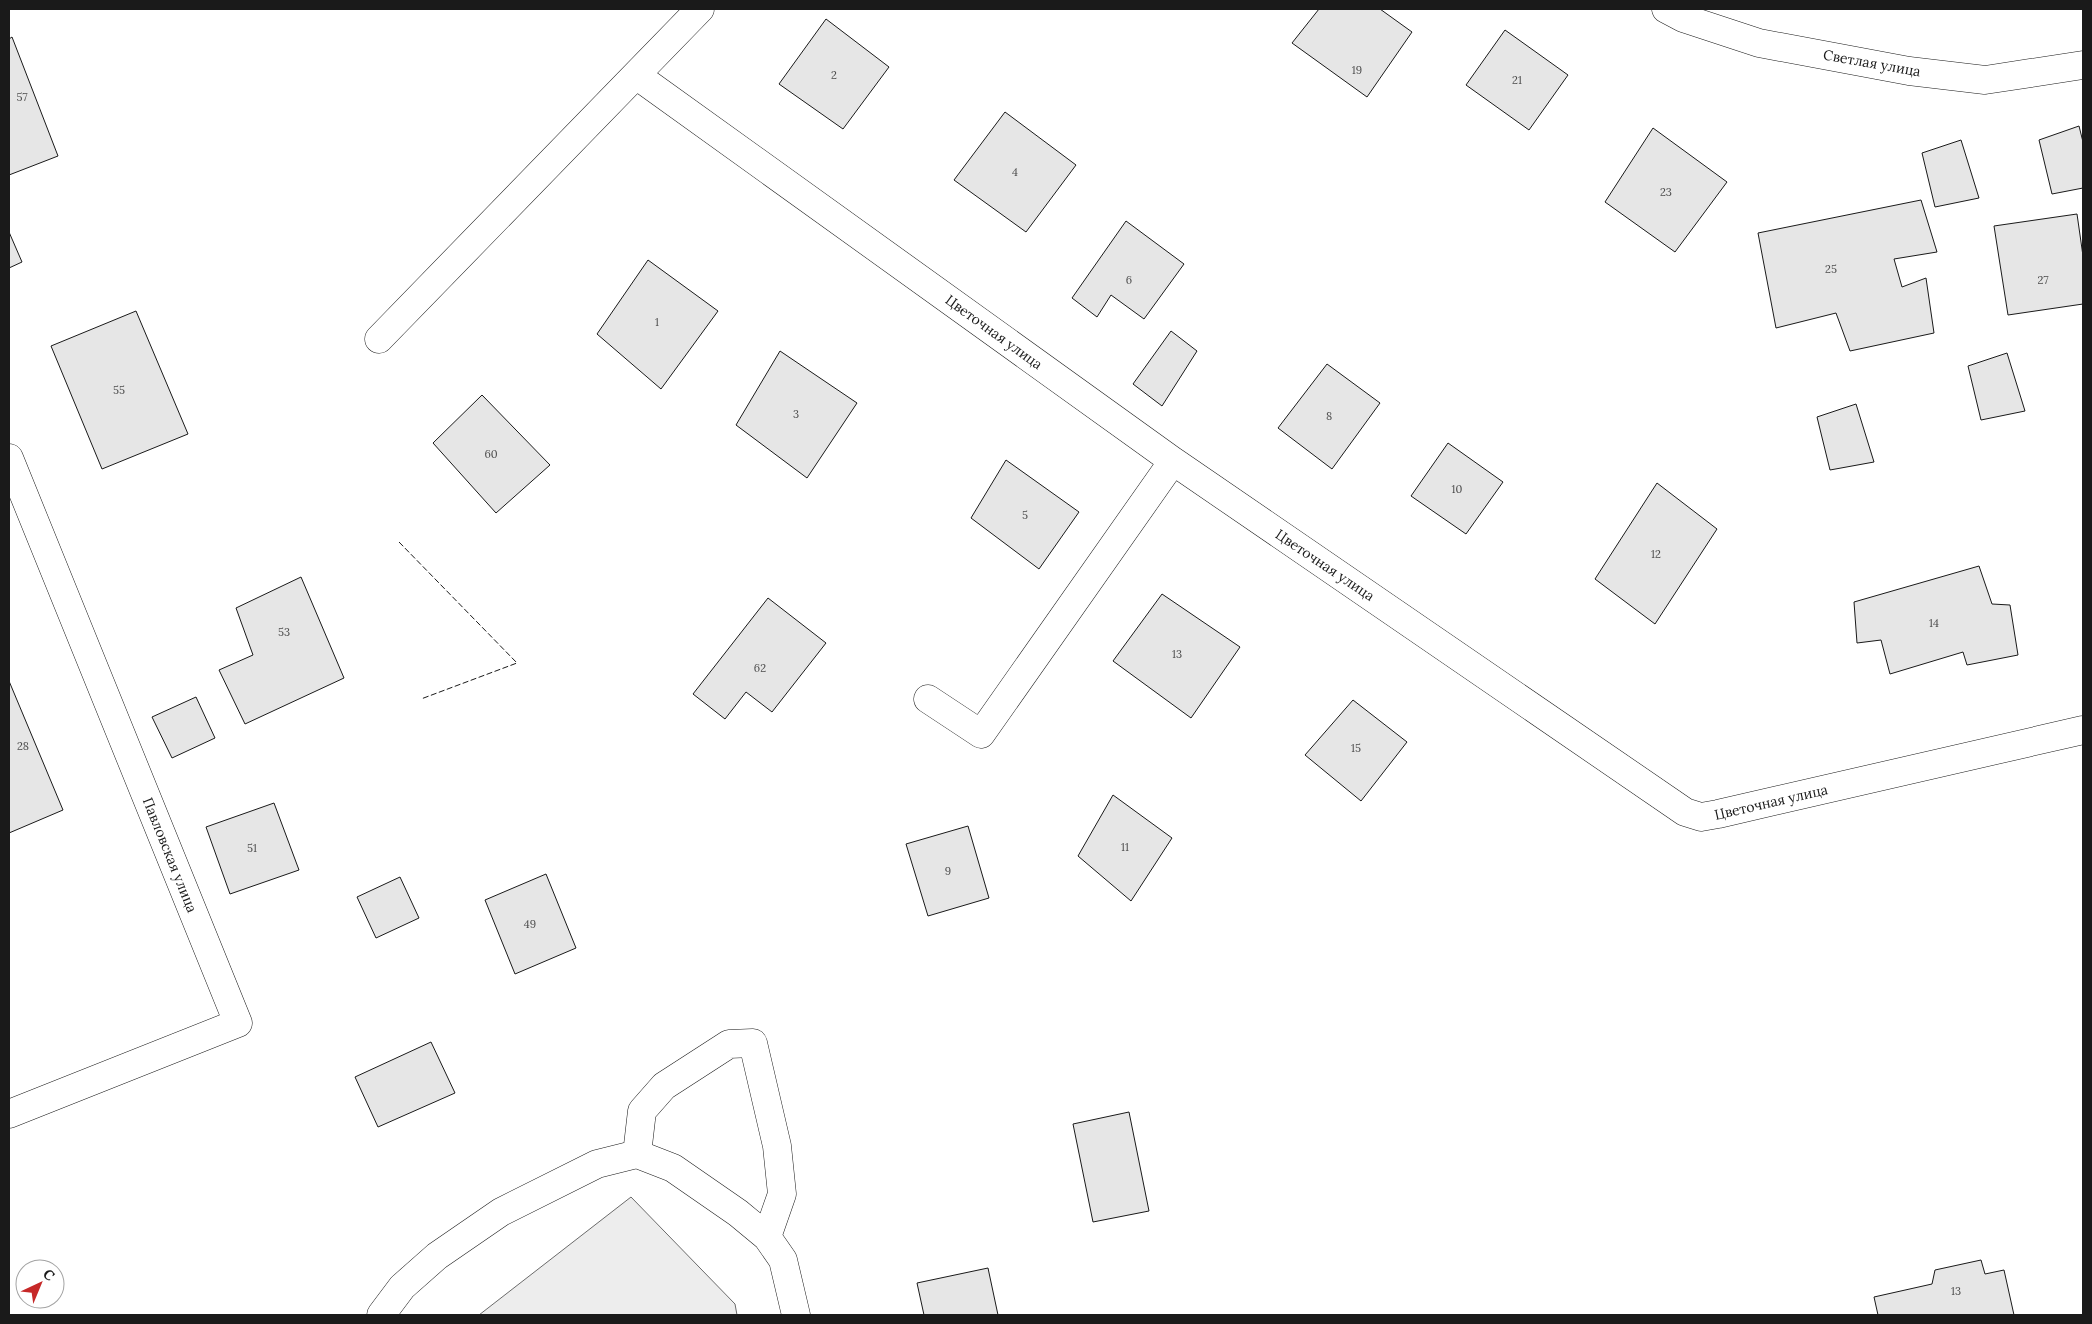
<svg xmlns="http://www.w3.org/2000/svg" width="2092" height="1324" font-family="Lora,serif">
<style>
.built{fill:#ededed;stroke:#6a6a6a}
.building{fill:#e6e6e6;stroke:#1a1a1a}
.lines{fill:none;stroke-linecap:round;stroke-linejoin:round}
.minor-casing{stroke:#1a1a1a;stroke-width:29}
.minor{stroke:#fff;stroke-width:28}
.fence{stroke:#1a1a1a;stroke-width:1;stroke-dasharray:6 2.5;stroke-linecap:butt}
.labels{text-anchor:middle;stroke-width:4;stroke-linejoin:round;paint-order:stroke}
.number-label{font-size:11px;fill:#4d4d4d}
.street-label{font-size:14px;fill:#1a1a1a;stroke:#fff}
</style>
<rect width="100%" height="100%" fill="#fff"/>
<path class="built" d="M 631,1197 L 735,1304 L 737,1315 L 479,1315 Z"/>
<path class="building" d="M 1319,9 L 1380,9 L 1412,32 L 1367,97 L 1292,43 Z
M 826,19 L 889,67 L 843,129 L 779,84 Z
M 1505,30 L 1568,75 L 1529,130 L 1466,85 Z
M 12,37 L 58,156 L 9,175 L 9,39 Z
M 1005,112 L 1076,165 L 1026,232 L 954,180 Z
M 2079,126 L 2083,142 L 2083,188 L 2052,194 L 2039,140 Z
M 1653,128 L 1727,182 L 1675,252 L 1605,202 Z
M 1961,140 L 1979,198 L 1935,207 L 1922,153 Z
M 1921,200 L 1937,252 L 1894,259 L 1902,287 L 1926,278 L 1934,333 L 1850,351 L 1836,313 L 1776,328 L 1758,233 Z
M 2077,214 L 2083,256 L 2083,304 L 2008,315 L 1994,226 Z
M 1126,221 L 1184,264 L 1144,319 L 1111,295 L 1097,317 L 1072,298 Z
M 9,232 L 22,262 L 9,268 Z
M 648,260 L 718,311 L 661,389 L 597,334 Z
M 136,311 L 188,434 L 102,469 L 51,346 Z
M 1171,331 L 1197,351 L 1162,406 L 1133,384 Z
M 780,351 L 857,403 L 807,478 L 736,425 Z
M 2007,353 L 2025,411 L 1981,420 L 1968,366 Z
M 1327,364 L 1380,403 L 1332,469 L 1278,428 Z
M 482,395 L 550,465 L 496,513 L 433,443 Z
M 1856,404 L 1874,462 L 1830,470 L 1817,417 Z
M 1448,443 L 1503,482 L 1466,534 L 1411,496 Z
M 1006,460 L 1079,512 L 1039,569 L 971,518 Z
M 1657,483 L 1717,529 L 1655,624 L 1595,579 Z
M 1979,566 L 1992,604 L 2010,605 L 2018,655 L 1967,665 L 1963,652 L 1890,674 L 1881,640 L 1857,643 L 1854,602 Z
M 301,577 L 344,678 L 245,724 L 219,670 L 253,655 L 236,608 Z
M 1162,594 L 1240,647 L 1191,718 L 1113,661 Z
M 768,598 L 826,643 L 772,712 L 746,692 L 725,719 L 693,694 Z
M 9,681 L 63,810 L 9,833 Z
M 196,697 L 215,738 L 172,758 L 152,717 Z
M 1353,700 L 1407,742 L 1361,801 L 1305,755 Z
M 1113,795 L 1172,838 L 1131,901 L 1078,856 Z
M 274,803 L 299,870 L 230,894 L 206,827 Z
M 968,826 L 989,898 L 928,916 L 906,844 Z
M 546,874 L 576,948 L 515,974 L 485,900 Z
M 400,877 L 419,918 L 376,938 L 357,897 Z
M 431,1042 L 455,1093 L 378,1127 L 355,1077 Z
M 1129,1112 L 1149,1211 L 1093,1222 L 1073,1124 Z
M 1981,1260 L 1985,1274 L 2004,1270 L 2014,1315 L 1878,1315 L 1874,1297 L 1932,1284 L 1935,1270 Z
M 988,1268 L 998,1315 L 924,1315 L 917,1283 Z"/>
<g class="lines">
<g class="minor-casing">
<path id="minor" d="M 1666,9 L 1683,18 L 1759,43 L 1909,71 L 1985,80 L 2083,65
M 636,75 L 1173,461 L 1685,812 L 1701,817 L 1718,814 L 2083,730
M 379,339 L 700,9
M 9,458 L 238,1023 L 9,1114
M 928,699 L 981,734 L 1173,461
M 637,1154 L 642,1111 L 664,1086 L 729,1044 L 753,1043 L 777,1146 L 782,1194 L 767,1237
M 381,1315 L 402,1287 L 437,1256 L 501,1212 L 597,1164 L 637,1154 L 673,1168 L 738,1213 L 767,1237 L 783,1260 L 796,1315"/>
</g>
<use href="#minor" class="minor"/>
<path class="fence" d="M 399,542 L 517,663 L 421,699"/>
</g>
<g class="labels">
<g class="number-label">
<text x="1357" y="74">19</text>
<text x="834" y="79">2</text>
<text x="1517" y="84">21</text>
<text x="22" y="101">57</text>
<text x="1015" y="176">4</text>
<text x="1666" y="196">23</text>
<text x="1831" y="273">25</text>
<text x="1129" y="284">6</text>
<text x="2043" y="284">27</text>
<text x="657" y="326">1</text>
<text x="119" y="394">55</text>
<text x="796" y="418">3</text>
<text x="1329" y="420">8</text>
<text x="491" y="458">60</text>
<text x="1457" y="493">10</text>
<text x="1025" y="519">5</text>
<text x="1656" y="558">12</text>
<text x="1934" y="627">14</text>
<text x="284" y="636">53</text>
<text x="1177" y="658">13</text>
<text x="760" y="672">62</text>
<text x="23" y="750">28</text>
<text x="1356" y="752">15</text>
<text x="1125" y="851">11</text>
<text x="252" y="852">51</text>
<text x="948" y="875">9</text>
<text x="530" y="928">49</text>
<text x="1956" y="1295">13</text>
</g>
<g class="street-label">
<text transform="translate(1872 63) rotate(10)" y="5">Светлая улица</text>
<text transform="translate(994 332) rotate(36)" y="5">Цветочная улица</text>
<text transform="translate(1325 565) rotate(34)" y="5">Цветочная улица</text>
<text transform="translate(1771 802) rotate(-13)" y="5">Цветочная улица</text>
<text transform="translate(170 855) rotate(68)" y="5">Павловская улица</text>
</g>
</g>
<rect width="2092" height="1324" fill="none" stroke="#1a1a1a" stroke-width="20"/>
<g transform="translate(40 1284) rotate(44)"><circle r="24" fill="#ffffff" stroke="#a3a3a3"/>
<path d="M0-4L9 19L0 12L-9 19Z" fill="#c62828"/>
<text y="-8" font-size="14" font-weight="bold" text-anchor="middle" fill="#1a1a1a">С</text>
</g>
</svg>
